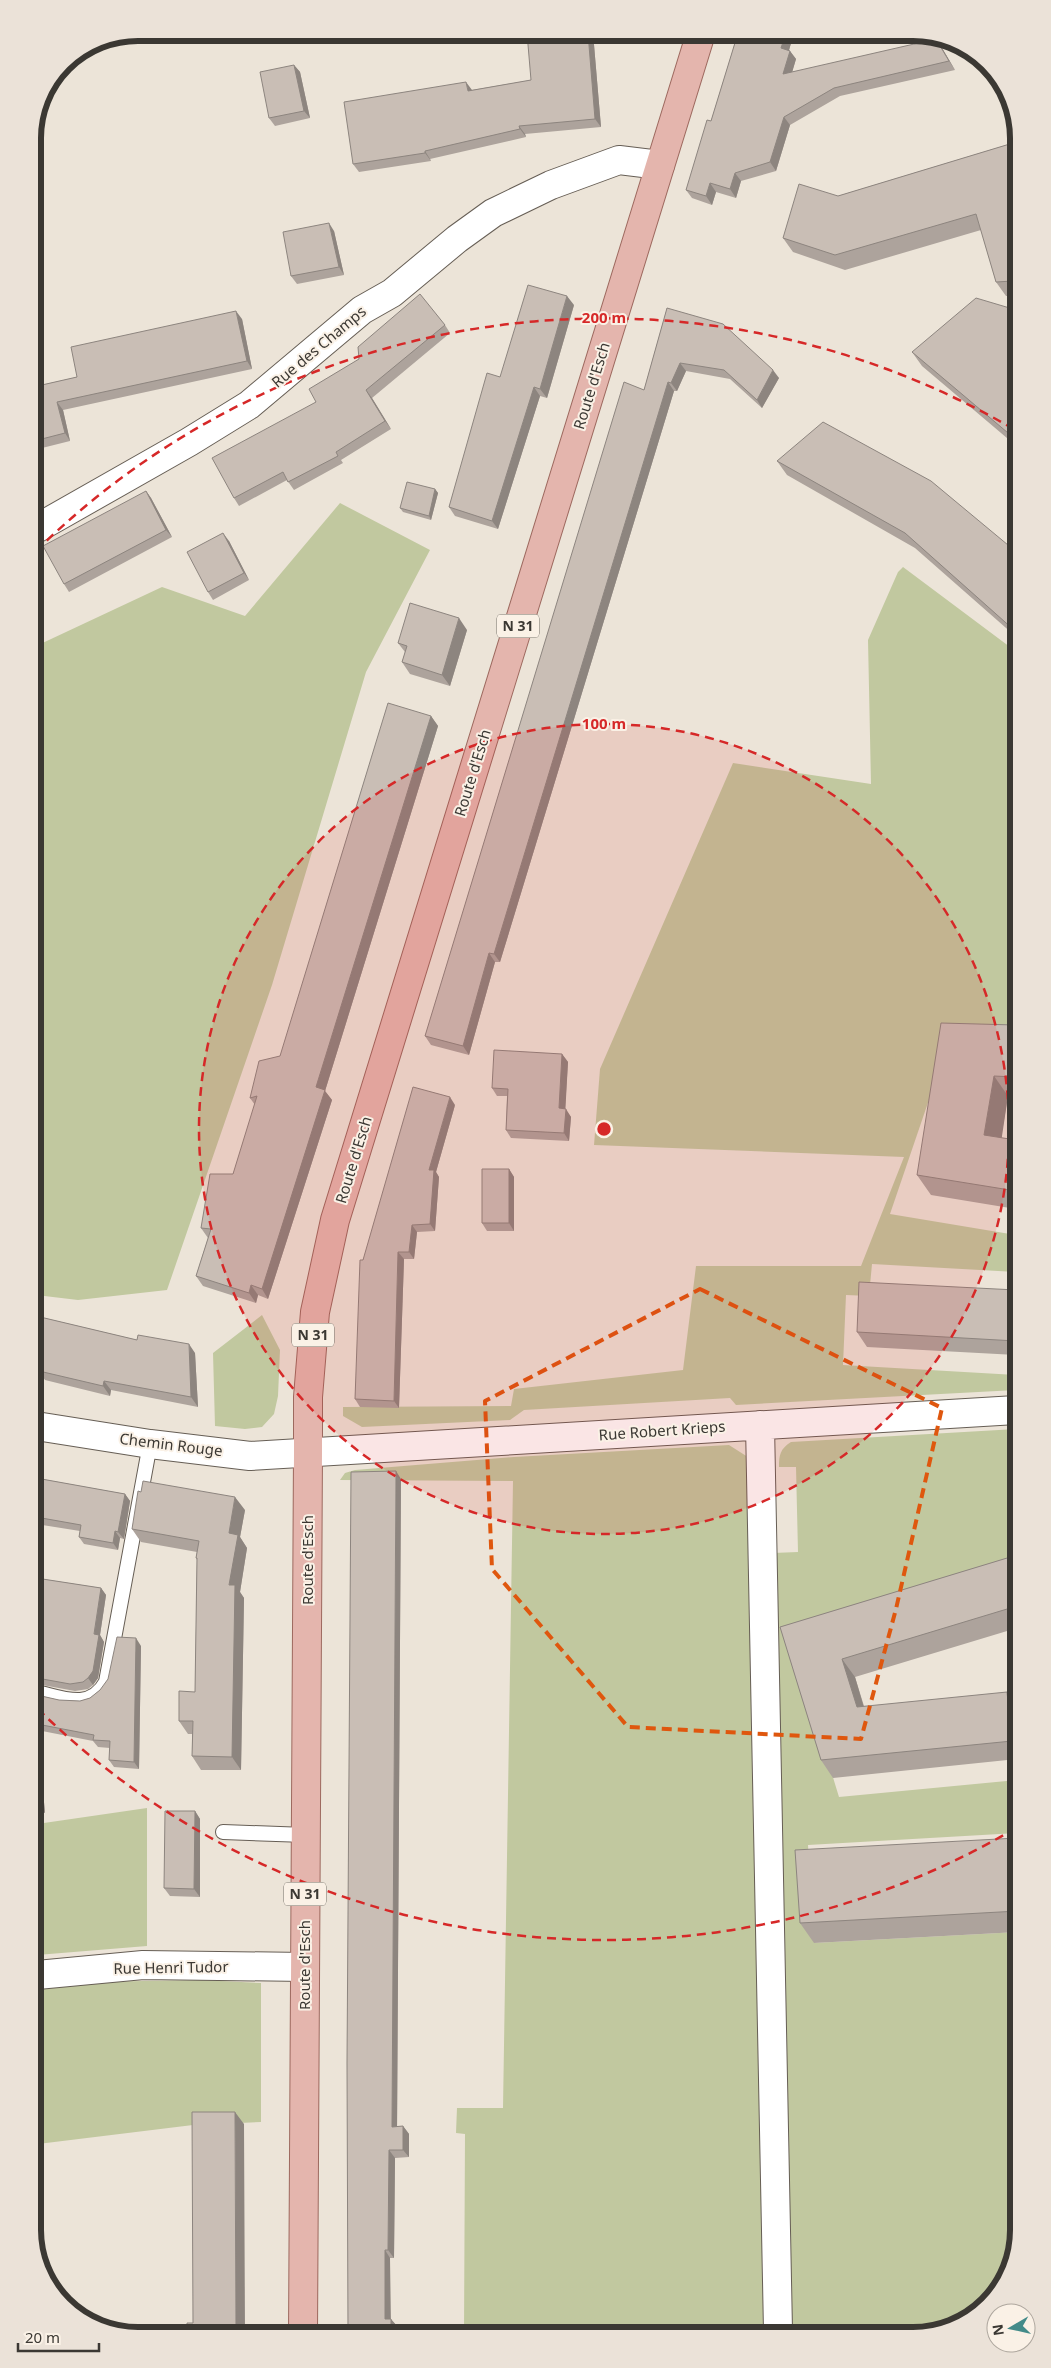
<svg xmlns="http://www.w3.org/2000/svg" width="1051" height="2368" font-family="'Noto Sans',sans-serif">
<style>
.green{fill:#c1c89f}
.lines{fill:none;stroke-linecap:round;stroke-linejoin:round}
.service-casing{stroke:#665e55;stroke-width:16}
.minor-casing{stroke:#665e55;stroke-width:30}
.primary-casing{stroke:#9d695f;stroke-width:30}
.service{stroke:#fff;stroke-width:14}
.minor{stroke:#fff;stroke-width:28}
.primary{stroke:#e4b5ad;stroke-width:28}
.wall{fill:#ada39c}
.shaded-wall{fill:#8d857f}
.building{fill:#c9beb5;stroke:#8d857f}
.marked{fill:none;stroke:#df570e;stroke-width:4;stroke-dasharray:10 6;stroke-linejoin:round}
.ring{fill:none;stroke:#d62828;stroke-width:2.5;stroke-dasharray:9 6}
.labels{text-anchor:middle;stroke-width:4;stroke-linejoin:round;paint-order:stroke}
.shield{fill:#faf1e6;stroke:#747069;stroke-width:1}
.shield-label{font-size:14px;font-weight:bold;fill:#3b3833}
.street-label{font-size:15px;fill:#3b3833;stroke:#faf1e6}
.rim{fill:none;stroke:#3b3833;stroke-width:6}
.centre{fill:#d62828;stroke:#faf1e6;stroke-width:2.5}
.ring-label{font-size:15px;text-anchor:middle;font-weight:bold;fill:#d62828;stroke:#faf1e6;stroke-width:4;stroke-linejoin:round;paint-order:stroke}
</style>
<rect width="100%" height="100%" fill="#ece4d8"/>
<path class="green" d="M 340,503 L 430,550 L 366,672 L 272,985 L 167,1290 L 78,1300 L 36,1295 L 34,647 L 162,587 L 245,616 Z
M 903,567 L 1014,650 L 1015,1046 L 948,1044 L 890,1214 L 1016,1235 L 1016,1272 L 872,1264 L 869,1296 L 846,1295 L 843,1365 L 1016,1375 L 1016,1390 L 736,1405 L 730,1398 L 524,1410 L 510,1420 L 362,1427 L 343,1416 L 343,1407 L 511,1406 L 514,1389 L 683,1370 L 696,1266 L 861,1266 L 904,1157 L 594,1145 L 600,1069 L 733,763 L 871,784 L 868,640 L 898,572 Z
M 262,1315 L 280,1350 L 278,1396 L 274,1414 L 262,1427 L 245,1429 L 215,1426 L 213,1353 Z
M 1016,1429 L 1017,1577 L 789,1634 L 839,1797 L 1017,1780 L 1017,1833 L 808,1845 L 814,1943 L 1018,1932 L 1018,2230 L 1001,2289 L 947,2330 L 788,2331 L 773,1553 L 798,1552 L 796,1467 L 779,1467 C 779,1455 780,1449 791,1442 Z
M 729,1445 L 751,1459 L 768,2331 L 464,2333 L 465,2134 L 456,2133 L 457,2108 L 503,2108 L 513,1481 L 340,1480 L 345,1473 L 355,1470 L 514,1457 Z
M 147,1808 L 147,1946 L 37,1955 L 37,1824 Z
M 201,1980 L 261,1983 L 261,2122 L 193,2125 L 38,2144 L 37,1990 L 85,1982 Z"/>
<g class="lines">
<g class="service-casing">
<path id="service" d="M 37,1692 C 63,1698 90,1711 106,1682 L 150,1444
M 223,1832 L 306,1835"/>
</g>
<g class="minor-casing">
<path id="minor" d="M 34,530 L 189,442 L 249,405 L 362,310 L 392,293 L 457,239 L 493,213 L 551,185 L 619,160 L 660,165
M 760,1425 L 778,2331
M 36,1426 L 150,1444 L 250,1456 L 1016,1410
M 37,1975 L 143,1965 L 305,1967"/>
</g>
<g class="primary-casing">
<path id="primary" d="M 303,2334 L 308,1453 L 308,1397 L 315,1312 L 335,1220 L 701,33"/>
</g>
<use href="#service" class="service"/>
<use href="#minor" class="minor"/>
<use href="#primary" class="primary"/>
</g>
<path class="wall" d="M 593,33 L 601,127 L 525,134 L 526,137 L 430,159 L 431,161 L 359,172 L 353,164 L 472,90 L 531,80 Z
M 738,33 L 794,33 L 789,50 L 796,59 L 792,72 L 942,48 L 955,70 L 840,96 L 790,125 L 776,171 L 741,181 L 736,198 L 716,192 L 712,205 L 692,198 L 686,190 L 711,121 Z
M 294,65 L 300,72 L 310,118 L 275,126 L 269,118 Z
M 1013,143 L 1013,296 L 1006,296 L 996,282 L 981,230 L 845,270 L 793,252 L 783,238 L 838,196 Z
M 334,231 L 344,275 L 297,284 L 291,276 Z
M 574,305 L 547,398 L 540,396 L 498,529 L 455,516 L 449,507 L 500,377 Z
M 667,308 L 779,378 L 762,408 L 730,379 L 686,371 L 677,391 L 674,391 L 500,962 L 495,962 L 469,1055 L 431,1045 L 425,1036 L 644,390 Z
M 1013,309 L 1014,444 L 922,366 L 912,352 Z
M 242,319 L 252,369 L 63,410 L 70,441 L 34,450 L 33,387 L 77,377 Z
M 445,325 L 450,333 L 372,398 L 391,429 L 341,460 L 343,463 L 294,490 L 287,480 L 239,506 L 234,498 L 316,402 Z
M 777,461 L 1014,550 L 1014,635 L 915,548 L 787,475 Z
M 435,489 L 438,493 L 431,520 L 403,512 L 400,508 Z
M 146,491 L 151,498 L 172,537 L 69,592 L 64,584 Z
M 229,541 L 249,580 L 213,600 L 208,592 Z
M 467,630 L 450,686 L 410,674 L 402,662 L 405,652 L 398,643 Z
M 431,716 L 438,726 L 325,1091 L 332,1100 L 268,1299 L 258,1295 L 256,1303 L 203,1286 L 196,1276 L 208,1238 L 201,1228 L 233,1174 L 255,1105 L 250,1098 L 280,1056 Z
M 1015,1025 L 1015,1097 L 1008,1096 L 1001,1138 L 1016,1140 L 1016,1209 L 931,1195 L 917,1175 Z
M 562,1054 L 568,1062 L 565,1109 L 571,1117 L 569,1141 L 511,1138 L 506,1130 L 507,1096 L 497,1096 L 492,1088 Z
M 455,1105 L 436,1172 L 439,1177 L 435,1231 L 417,1232 L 414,1259 L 404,1259 L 399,1408 L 360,1407 L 355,1399 L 363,1260 Z
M 509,1169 L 514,1177 L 514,1231 L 487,1231 L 482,1223 Z
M 1016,1290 L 1016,1355 L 867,1347 L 857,1332 Z
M 36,1316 L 137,1340 L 195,1353 L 198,1407 L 111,1390 L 110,1396 L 45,1380 L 39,1371 L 41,1362 L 36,1361 Z
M 36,1478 L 125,1494 L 130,1501 L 124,1539 L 120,1538 L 118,1550 L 84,1544 L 79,1537 L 80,1531 L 36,1524 Z
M 401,1479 L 397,2127 L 403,2126 L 409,2134 L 409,2157 L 395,2158 L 394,2258 L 390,2258 L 390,2319 L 397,2326 L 397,2333 L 348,2334 Z
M 245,1510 L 240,1537 L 247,1548 L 240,1592 L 244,1598 L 241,1770 L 201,1770 L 192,1756 L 192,1734 L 188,1734 L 179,1721 L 195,1692 L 197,1560 L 196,1558 L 197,1552 L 141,1542 L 132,1529 Z
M 1017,1555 L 1017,1628 L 855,1677 L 864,1706 L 1017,1707 L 1017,1759 L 833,1778 L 821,1760 L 780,1627 Z
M 36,1578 L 101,1588 L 106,1595 L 100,1635 L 104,1642 L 98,1678 L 93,1685 L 88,1689 L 75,1691 L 37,1684 Z
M 141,1646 L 139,1769 L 114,1767 L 109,1760 L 110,1748 L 98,1747 L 93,1741 L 37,1730 L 37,1695 L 59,1700 L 80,1701 L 90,1698 L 100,1690 Z
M 37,1745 L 39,1748 L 45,1813 L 37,1813 Z
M 195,1811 L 200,1819 L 200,1897 L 170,1896 L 164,1888 Z
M 1017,1838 L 1018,1932 L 814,1943 L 800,1923 Z"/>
<path class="shaded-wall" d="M 588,33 L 593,33 L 601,127 L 595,119 Z
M 786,33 L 794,33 L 787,57 L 781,48 Z
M 936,39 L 942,48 L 955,70 L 949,61 Z
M 790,51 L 796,59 L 789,83 L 783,74 Z
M 294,65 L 300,72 L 310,118 L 304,111 Z
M 466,82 L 472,90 L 474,99 L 468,91 Z
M 784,117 L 790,125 L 776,171 L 770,162 Z
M 519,126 L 525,134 L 526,137 L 520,129 Z
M 425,151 L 430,159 L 431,161 L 425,153 Z
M 735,173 L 741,181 L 736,198 L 730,189 Z
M 710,183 L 716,192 L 712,205 L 706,196 Z
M 329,223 L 334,231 L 344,275 L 339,267 Z
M 567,296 L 574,305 L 547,398 L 540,389 Z
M 236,311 L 242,319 L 252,369 L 247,361 Z
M 680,363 L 686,371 L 677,391 L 671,383 Z
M 773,370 L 779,378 L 762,408 L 757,400 Z
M 668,382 L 674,391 L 500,962 L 494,954 Z
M 534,387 L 540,396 L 498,529 L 492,521 Z
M 366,390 L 372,398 L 391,429 L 385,421 Z
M 57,402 L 63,410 L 70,441 L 65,433 Z
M 435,489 L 438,493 L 431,520 L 429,516 Z
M 146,491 L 151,498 L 172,537 L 166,530 Z
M 223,533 L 229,541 L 249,580 L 244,573 Z
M 459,618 L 467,630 L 450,686 L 442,675 Z
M 431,716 L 438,726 L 325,1091 L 332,1100 L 268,1299 L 262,1289 L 316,1087 Z
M 489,953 L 495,962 L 469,1055 L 463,1046 Z
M 562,1054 L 568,1062 L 565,1116 L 559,1108 Z
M 994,1076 L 1008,1096 L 999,1156 L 984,1135 Z
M 450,1097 L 455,1105 L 436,1172 L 439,1177 L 435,1231 L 430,1224 L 429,1170 Z
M 566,1109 L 571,1117 L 569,1141 L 564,1133 Z
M 509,1169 L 514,1177 L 514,1231 L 509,1223 Z
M 412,1225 L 417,1232 L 414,1259 L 409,1252 Z
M 398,1252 L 404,1259 L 399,1408 L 394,1401 Z
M 251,1285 L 258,1295 L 256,1303 L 249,1293 Z
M 189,1344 L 195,1353 L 198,1407 L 191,1397 Z
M 104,1381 L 111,1390 L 110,1396 L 103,1386 Z
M 396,1471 L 401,1479 L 397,2135 L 392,2127 Z
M 125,1494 L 130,1501 L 124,1539 L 118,1532 Z
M 235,1497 L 245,1510 L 240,1537 L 247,1548 L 240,1592 L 244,1598 L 241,1770 L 232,1757 L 229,1533 Z
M 115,1531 L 120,1538 L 118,1550 L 113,1543 Z
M 101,1588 L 106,1595 L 100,1635 L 104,1642 L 98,1678 L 93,1685 L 88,1678 Z
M 136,1638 L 141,1646 L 139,1769 L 134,1762 Z
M 842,1659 L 855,1677 L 869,1725 L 857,1707 Z
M 1007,1692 L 1017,1707 L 1017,1748 L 1012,1741 Z
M 37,1745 L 39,1748 L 45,1813 L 37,1802 Z
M 195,1811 L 200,1819 L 200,1897 L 194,1889 Z
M 235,2112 L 244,2124 L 245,2334 L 236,2335 Z
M 403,2126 L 409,2134 L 409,2157 L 403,2150 Z
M 389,2150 L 395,2158 L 394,2258 L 388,2250 Z
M 385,2250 L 390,2258 L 391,2327 L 385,2319 Z
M 391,2319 L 397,2326 L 397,2333 L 391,2334 Z"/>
<path class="building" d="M 527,33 L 588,33 L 595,119 L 519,126 L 520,129 L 425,151 L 425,153 L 353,164 L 344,102 L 466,82 L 468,91 L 531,80 Z
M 738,33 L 786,33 L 781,48 L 790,51 L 783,74 L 936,39 L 949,61 L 834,88 L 784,117 L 770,162 L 735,173 L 730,189 L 710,183 L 706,196 L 686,190 L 707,120 L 711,121 Z
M 294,65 L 304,111 L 269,118 L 260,72 Z
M 1013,143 L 1013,281 L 996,282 L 976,214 L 835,255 L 783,238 L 799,184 L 838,196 Z
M 329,223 L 339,267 L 291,276 L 283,232 Z
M 528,285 L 567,296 L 540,389 L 534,387 L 492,521 L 449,507 L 487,373 L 500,377 Z
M 420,294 L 445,325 L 366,390 L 385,421 L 336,452 L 338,456 L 288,482 L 283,472 L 234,498 L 212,458 L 316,402 L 309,389 L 359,359 L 358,347 Z
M 976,298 L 1013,309 L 1014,438 L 912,352 Z
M 667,308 L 723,324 L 773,370 L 757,400 L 724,370 L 680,363 L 671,383 L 668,382 L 494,954 L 489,953 L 463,1046 L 425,1036 L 624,382 L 644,390 Z
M 236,311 L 247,361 L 57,402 L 65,433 L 34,441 L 33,387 L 77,377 L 71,347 Z
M 823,422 L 931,481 L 1014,550 L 1014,630 L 905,533 L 777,461 Z
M 407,482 L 435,489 L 429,516 L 400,508 Z
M 146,491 L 166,530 L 64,584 L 43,546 Z
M 223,533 L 244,573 L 208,592 L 187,552 Z
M 410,603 L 459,618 L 442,675 L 402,662 L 407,646 L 398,643 Z
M 388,703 L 431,716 L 316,1087 L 325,1090 L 262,1289 L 251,1285 L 249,1293 L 196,1276 L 211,1229 L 201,1228 L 210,1174 L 233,1174 L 257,1096 L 250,1098 L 259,1061 L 280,1056 Z
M 941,1023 L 1015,1025 L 1015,1077 L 994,1076 L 984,1135 L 1016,1140 L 1016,1191 L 917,1175 Z
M 494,1050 L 562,1054 L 559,1108 L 566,1109 L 564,1133 L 506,1130 L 508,1089 L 492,1088 Z
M 413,1087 L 450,1097 L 429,1170 L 434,1170 L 430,1224 L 412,1225 L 409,1252 L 398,1252 L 394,1401 L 355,1399 L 360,1260 L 363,1260 Z
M 482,1169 L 509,1169 L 509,1223 L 482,1223 Z
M 859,1282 L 1016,1290 L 1016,1341 L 857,1332 Z
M 36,1316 L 137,1340 L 138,1335 L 189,1344 L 191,1397 L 104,1381 L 103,1386 L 39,1371 L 43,1354 L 36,1353 Z
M 396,1471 L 392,2127 L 403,2126 L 403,2150 L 389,2150 L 388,2250 L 385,2250 L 385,2319 L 391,2319 L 391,2334 L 348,2334 L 347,2063 L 351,1472 Z
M 36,1478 L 125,1494 L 118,1532 L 115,1531 L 113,1543 L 79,1537 L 81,1525 L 36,1517 Z
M 143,1481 L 235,1497 L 229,1533 L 238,1535 L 229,1585 L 235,1585 L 232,1757 L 192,1756 L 193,1721 L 179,1721 L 179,1691 L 195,1692 L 197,1558 L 196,1558 L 199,1541 L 132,1529 L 138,1491 L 141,1492 Z
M 1017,1555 L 1017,1606 L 842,1659 L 857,1707 L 1007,1692 L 1012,1741 L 821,1760 L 780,1627 Z
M 36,1578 L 101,1588 L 94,1634 L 99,1635 L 93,1671 L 88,1678 L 83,1682 L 70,1684 L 37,1678 Z
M 117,1637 L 136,1638 L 134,1762 L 109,1760 L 110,1741 L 93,1740 L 94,1735 L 37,1724 L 37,1695 L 59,1700 L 80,1701 L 90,1698 L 100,1690 L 108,1679 Z
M 165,1811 L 195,1811 L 194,1889 L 164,1888 Z
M 1017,1838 L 1018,1911 L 800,1923 L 795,1850 Z
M 192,2112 L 235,2112 L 236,2335 L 187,2335 L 187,2323 L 193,2323 Z"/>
<path class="marked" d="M 700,1289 L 942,1408 L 896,1609 L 861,1739 L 628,1727 L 492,1569 L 485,1401 Z"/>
<circle cx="604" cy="1129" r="405" fill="#d62828" fill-opacity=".12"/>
<g class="ring">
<circle cx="604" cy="1129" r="405"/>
<path d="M1016 1828A811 811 0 0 1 41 1712M36 551A811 811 0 0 1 1010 427"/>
</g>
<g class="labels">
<g class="shield">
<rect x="497" y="614.5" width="42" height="23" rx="4"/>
<rect x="292" y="1323.5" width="42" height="23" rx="4"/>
<rect x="284" y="1882.5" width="42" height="23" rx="4"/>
</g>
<g class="shield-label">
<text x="518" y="631">N 31</text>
<text x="313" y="1340">N 31</text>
<text x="305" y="1899">N 31</text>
</g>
<g class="street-label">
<text transform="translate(319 347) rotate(-40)" y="5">Rue des Champs</text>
<text transform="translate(592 386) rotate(-73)" y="5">Route d'Esch</text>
<text transform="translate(473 773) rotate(-73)" y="5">Route d'Esch</text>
<text transform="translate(354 1160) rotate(-73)" y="5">Route d'Esch</text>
<text transform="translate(662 1431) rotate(-4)" y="5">Rue Robert Krieps</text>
<text transform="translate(171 1445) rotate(7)" y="5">Chemin Rouge</text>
<text transform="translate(308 1560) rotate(-90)" y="5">Route d'Esch</text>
<text transform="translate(305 1965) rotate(-90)" y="5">Route d'Esch</text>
<text transform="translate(171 1968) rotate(-1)" y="5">Rue Henri Tudor</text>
</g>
</g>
<path d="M0 0H1051V2368H0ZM138 41H913A97 97 0 0 1 1010 138V2230A97 97 0 0 1 913 2327H138A97 97 0 0 1 41 2230V138A97 97 0 0 1 138 41Z" fill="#ebe2d8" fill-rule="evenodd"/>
<path class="rim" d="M138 41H913A97 97 0 0 1 1010 138V2230A97 97 0 0 1 913 2327H138A97 97 0 0 1 41 2230V138A97 97 0 0 1 138 41Z"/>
<circle cx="604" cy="1129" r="8" class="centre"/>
<g class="ring-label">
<text x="604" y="323">200 m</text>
<text x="604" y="729">100 m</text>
</g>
<g transform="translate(1011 2328) rotate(261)"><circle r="24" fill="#faf1e6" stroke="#aea79e"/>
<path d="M0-4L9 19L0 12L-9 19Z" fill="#438b89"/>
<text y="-8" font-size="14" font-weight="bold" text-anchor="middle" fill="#3b3833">N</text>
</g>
<path d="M18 2343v8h81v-8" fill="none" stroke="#3b3833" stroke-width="2.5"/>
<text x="25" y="2343" font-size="15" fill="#3b3833" stroke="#faf1e6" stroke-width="4" paint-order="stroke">20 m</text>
</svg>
